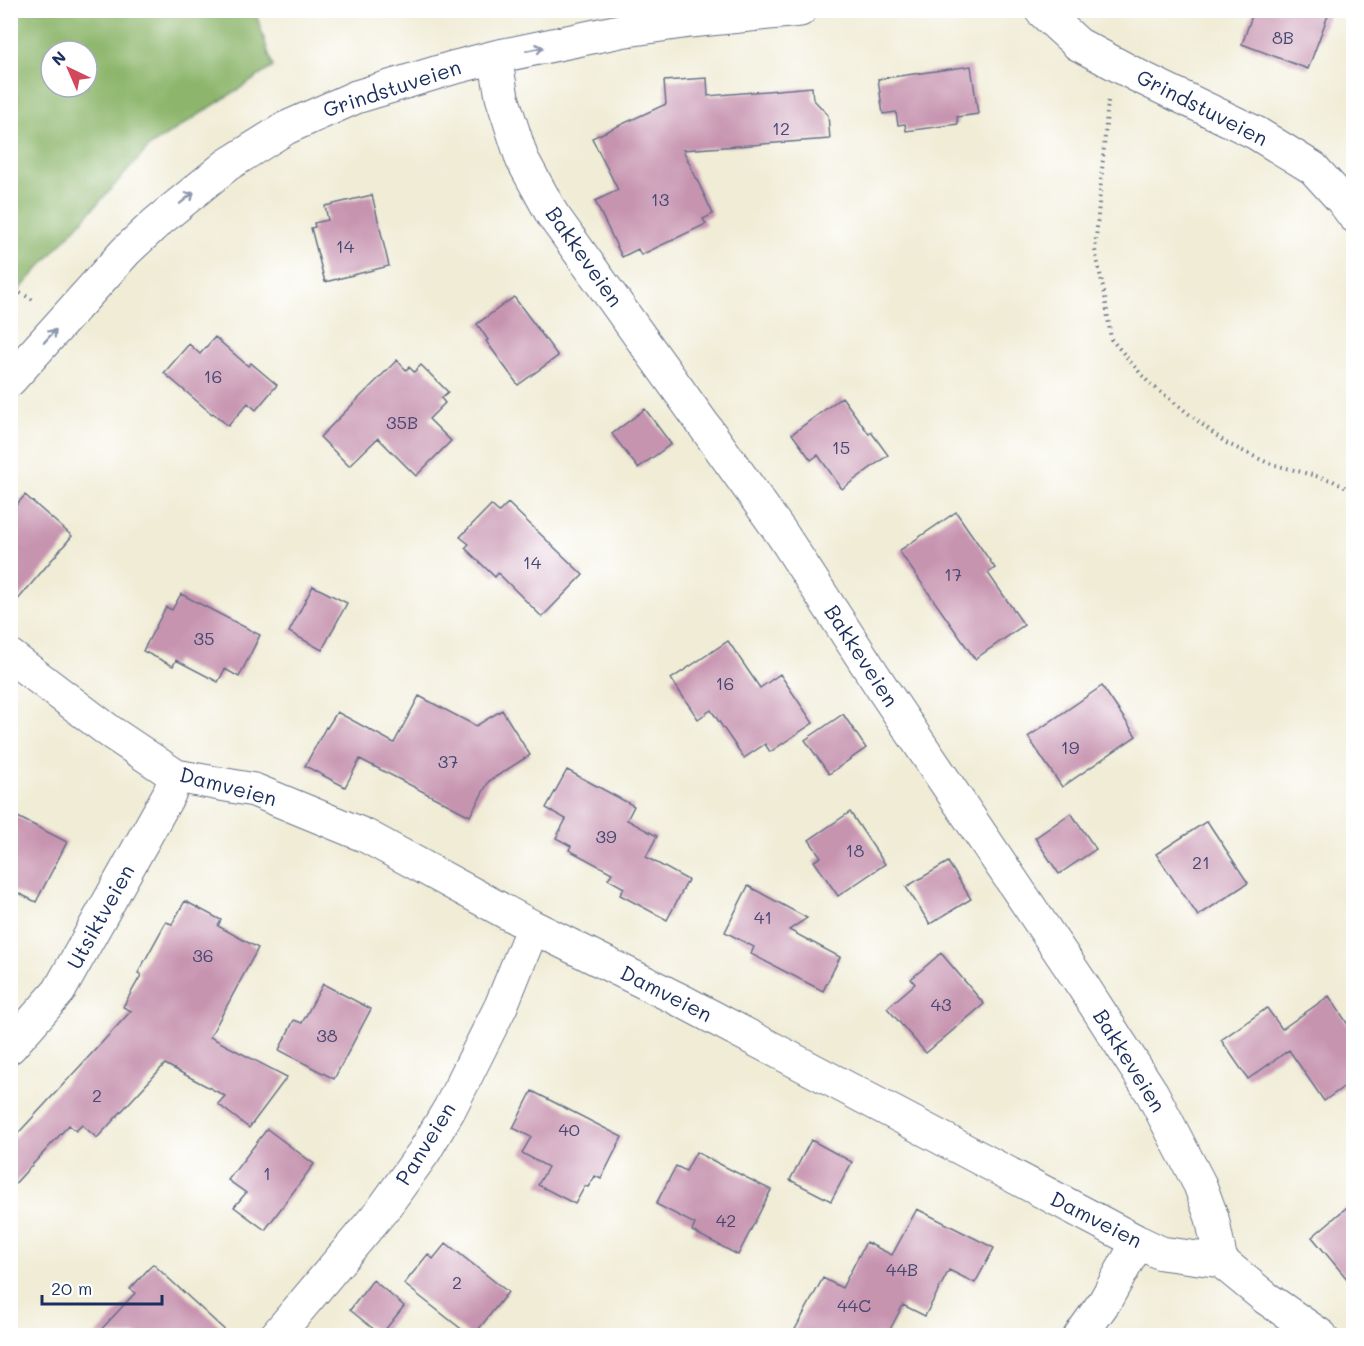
<svg xmlns="http://www.w3.org/2000/svg" width="1364" height="1346" font-family="Mali,sans-serif">
<style>
.forest{fill:#8db66c;stroke:#547265;stroke-width:1.5;fill-rule:evenodd}
.building{fill:#c794b0}
.lines{fill:none;stroke-linecap:round;stroke-linejoin:round}
.street-casing{stroke:#667188;stroke-width:35}
.path{stroke:#667188;stroke-width:4;stroke-dasharray:1.5 4.5;stroke-linecap:butt}
.street{stroke:#fff;stroke-width:33}
.oneway{stroke:#8d97ae}
.labels{text-anchor:middle;stroke-width:4.5;stroke-linejoin:round;paint-order:stroke}
.number-label{font-size:18px;fill:#464872}
.street-label{font-size:21px;fill:#1b2f5e;stroke:#fff}
</style>
<rect width="100%" height="100%" fill="#fff"/>
<filter id="ink" filterUnits="userSpaceOnUse"><feTurbulence type="fractalNoise" baseFrequency=".0167" numOctaves="2"/><feDisplacementMap in="SourceGraphic" scale="12" xChannelSelector="R" yChannelSelector="G"/><feConvolveMatrix kernelMatrix="1 2 1 2 8 2 1 2 1" color-interpolation-filters="sRGB"/></filter>
<filter id="wash" filterUnits="userSpaceOnUse"><feTurbulence type="fractalNoise" baseFrequency=".008" numOctaves="4" result="noise"/><feDisplacementMap in="SourceGraphic" scale="24" xChannelSelector="R" yChannelSelector="G"/><feGaussianBlur stdDeviation="1.35" result="paint"/><feColorMatrix in="noise" values="0 0 0 0 0 0 0 0 0 0 0 0 0 0 0 0 0 1.4 0 .05"/><feComposite in="paint" operator="in"/></filter>
<g filter="url(#wash)">
<rect width="100%" height="100%" fill="#f0ecd6"/>
<path class="forest" d="M 11,10 L 255,11 L 273,67 L 150,146 L 11,299 ZM 51,51 L 87,51 L 87,87 L 51,87 Z"/>
<g id="blocks">
<path class="building" d="M 1254,10 L 1330,10 L 1308,69 L 1242,44 Z
M 971,66 L 978,114 L 957,117 L 958,124 L 906,131 L 905,124 L 898,125 L 896,112 L 883,114 L 878,79 Z
M 707,78 L 708,96 L 812,87 L 813,99 L 828,115 L 830,139 L 683,150 L 713,214 L 703,219 L 706,224 L 641,255 L 638,249 L 622,257 L 595,201 L 618,190 L 592,138 L 666,104 L 664,81 Z
M 372,195 L 389,266 L 325,282 L 311,228 L 315,227 L 314,223 L 328,220 L 325,206 Z
M 514,297 L 558,356 L 518,385 L 486,341 L 488,340 L 477,324 Z
M 215,337 L 248,366 L 251,363 L 277,385 L 256,410 L 248,403 L 228,426 L 213,413 L 212,414 L 164,373 L 189,344 L 200,354 Z
M 397,360 L 406,370 L 409,367 L 414,372 L 421,365 L 448,392 L 441,398 L 445,403 L 429,419 L 451,441 L 416,476 L 378,438 L 349,466 L 320,437 Z
M 842,397 L 869,434 L 871,432 L 888,455 L 842,489 L 818,455 L 811,460 L 792,434 Z
M 645,409 L 671,444 L 638,468 L 612,434 Z
M 25,495 L 72,536 L 10,609 L 10,512 Z
M 508,503 L 583,575 L 542,617 L 498,573 L 495,577 L 465,548 L 469,544 L 460,537 L 491,505 L 499,512 Z
M 956,512 L 995,568 L 988,573 L 1024,625 L 975,659 L 899,551 Z
M 313,586 L 347,603 L 322,650 L 289,632 Z
M 181,594 L 260,635 L 239,677 L 225,669 L 218,682 L 176,660 L 173,666 L 143,651 L 166,607 L 172,610 Z
M 728,641 L 760,688 L 780,674 L 813,723 L 770,752 L 765,744 L 744,758 L 711,710 L 698,719 L 671,679 Z
M 1102,686 L 1136,736 L 1062,787 L 1028,737 Z
M 419,696 L 476,726 L 502,710 L 530,755 L 489,781 L 470,816 L 360,759 L 345,787 L 305,766 L 326,727 L 327,728 L 337,712 L 394,743 Z
M 843,714 L 866,748 L 829,774 L 805,740 Z
M 567,770 L 634,806 L 627,820 L 657,836 L 646,857 L 688,880 L 667,920 L 620,895 L 624,888 L 608,879 L 612,873 L 569,850 L 571,846 L 556,838 L 566,819 L 546,808 Z
M 850,812 L 885,864 L 838,896 L 814,861 L 821,857 L 809,840 Z
M 10,813 L 67,842 L 36,902 L 10,889 Z
M 1071,813 L 1096,849 L 1059,874 L 1035,838 Z
M 1207,821 L 1248,883 L 1198,916 L 1156,854 Z
M 948,862 L 971,899 L 930,924 L 906,887 Z
M 748,886 L 807,918 L 789,930 L 840,957 L 823,991 L 751,954 L 754,947 L 725,932 Z
M 185,901 L 221,920 L 218,926 L 258,948 L 210,1037 L 287,1077 L 249,1128 L 218,1104 L 225,1096 L 165,1064 L 97,1138 L 82,1125 L 76,1131 L 69,1125 L 10,1189 L 10,1142 L 131,1011 L 123,1007 L 141,975 L 138,973 L 166,922 L 172,924 Z
M 941,953 L 984,1004 L 926,1053 L 887,1008 L 915,984 L 911,979 Z
M 323,984 L 371,1009 L 334,1079 L 279,1050 L 294,1020 L 302,1023 Z
M 1329,996 L 1353,1032 L 1353,1080 L 1324,1101 L 1289,1050 L 1248,1079 L 1221,1040 L 1267,1008 L 1282,1029 Z
M 532,1091 L 622,1137 L 601,1179 L 595,1176 L 588,1187 L 585,1186 L 575,1204 L 538,1185 L 548,1167 L 522,1153 L 531,1137 L 513,1128 Z
M 267,1129 L 314,1164 L 265,1230 L 234,1207 L 246,1193 L 228,1180 Z
M 811,1140 L 852,1162 L 831,1201 L 790,1180 Z
M 696,1152 L 771,1190 L 738,1255 L 692,1231 L 695,1224 L 656,1204 L 676,1166 L 686,1171 Z
M 1353,1202 L 1353,1286 L 1312,1237 Z
M 917,1209 L 994,1248 L 975,1283 L 949,1270 L 925,1316 L 903,1305 L 887,1335 L 792,1335 L 823,1278 L 842,1288 L 866,1242 L 892,1255 Z
M 446,1243 L 508,1292 L 474,1335 L 469,1335 L 404,1284 L 428,1254 L 433,1259 Z
M 153,1264 L 230,1335 L 96,1335 L 135,1293 L 130,1289 Z
M 373,1280 L 404,1306 L 381,1335 L 350,1310 Z"/>
</g>
</g>
<g filter="url(#ink)">
<use href="#blocks" fill-opacity="0" stroke="#667188" stroke-width="1.5"/>
<g class="lines">
<g class="street-casing">
<path id="street" d="M 1041,10 L 1078,44 L 1138,76 L 1256,133 L 1313,168 L 1343,201 L 1354,216
M 495,57 L 502,97 L 522,159 L 552,214 L 782,534 L 884,691 L 1083,986 L 1152,1093 L 1200,1185 L 1212,1218 L 1221,1261
M 10,380 L 126,251 L 156,223 L 227,165 L 286,128 L 356,97 L 452,68 L 495,57 L 620,31 L 690,21 L 800,10
M 10,656 L 109,731 L 176,776 L 254,790 L 366,836 L 533,927 L 684,1002 L 1138,1242 L 1161,1253 L 1221,1261 L 1266,1298 L 1321,1336
M 10,1047 L 59,991 L 169,794 L 176,776
M 276,1336 L 383,1209 L 424,1152 L 450,1108 L 501,1006 L 533,927
M 1080,1336 L 1105,1301 L 1138,1242"/>
</g>
<path class="path" d="M 1108,101 L 1095,250 L 1105,297 L 1111,339 L 1148,382 L 1226,443 L 1268,463 L 1331,480 L 1354,492
M 10,287 L 33,300"/>
<use href="#street" class="street"/>
</g>
<defs><path id="oneway-shaft" d="M-6 0H5M1.5-3L5.5 0L1.5 3" fill="none" stroke-width="1.6" stroke-linecap="round" stroke-linejoin="round" transform="scale(1.5)"/></defs>
<g class="oneway">
<use href="#oneway-shaft" transform="translate(535 49) rotate(-11)"/>
<use href="#oneway-shaft" transform="translate(187 198) rotate(-39)"/>
<use href="#oneway-shaft" transform="translate(50 336) rotate(-47)"/>
</g>
</g>
<g class="labels">
<g class="number-label">
<text x="1283" y="44">8B</text>
<text x="781" y="135">12</text>
<text x="660" y="206">13</text>
<text x="345" y="253">14</text>
<text x="213" y="383">16</text>
<text x="402" y="429">35B</text>
<text x="841" y="454">15</text>
<text x="532" y="569">14</text>
<text x="953" y="581">17</text>
<text x="204" y="645">35</text>
<text x="725" y="690">16</text>
<text x="1070" y="754">19</text>
<text x="448" y="768">37</text>
<text x="606" y="843">39</text>
<text x="855" y="857">18</text>
<text x="1201" y="869">21</text>
<text x="763" y="924">41</text>
<text x="203" y="962">36</text>
<text x="941" y="1011">43</text>
<text x="327" y="1042">38</text>
<text x="97" y="1102">2</text>
<text x="569" y="1136">40</text>
<text x="267" y="1180">1</text>
<text x="726" y="1227">42</text>
<text x="902" y="1276">44B</text>
<text x="457" y="1289">2</text>
<text x="854" y="1312">44C</text>
</g>
<g class="street-label">
<text transform="translate(392 89) rotate(-18)" y="7">Grindstuveien</text>
<text transform="translate(1202 108) rotate(27)" y="7">Grindstuveien</text>
<text transform="translate(584 257) rotate(55)" y="7">Bakkeveien</text>
<text transform="translate(861 656) rotate(57)" y="7">Bakkeveien</text>
<text transform="translate(228 787) rotate(15)" y="7">Damveien</text>
<text transform="translate(101 917) rotate(-61)" y="7">Utsiktveien</text>
<text transform="translate(666 994) rotate(27)" y="7">Damveien</text>
<text transform="translate(1129 1061) rotate(58)" y="7">Bakkeveien</text>
<text transform="translate(426 1144) rotate(-58)" y="7">Panveien</text>
<text transform="translate(1096 1220) rotate(27)" y="7">Damveien</text>
</g>
</g>
<rect width="1364" height="1346" fill="none" stroke="#fff" stroke-width="36"/>
<g transform="translate(69 69) rotate(316)"><circle r="28" fill="#ffffff" stroke="#a4acbf" stroke-width="1.5"/>
<path d="M0-4.5L10 22L0 15L-10 22Z" fill="#d1495b"/>
<text y="-9" font-size="16" font-weight="bold" text-anchor="middle" fill="#1b2f5e">N</text>
</g>
<path d="M42 1295v9h120v-9" fill="none" stroke="#1b2f5e" stroke-width="3"/>
<text x="51" y="1295" font-size="18" fill="#1b2f5e" stroke="#ffffff" stroke-width="4.5" paint-order="stroke">20 m</text>
</svg>
